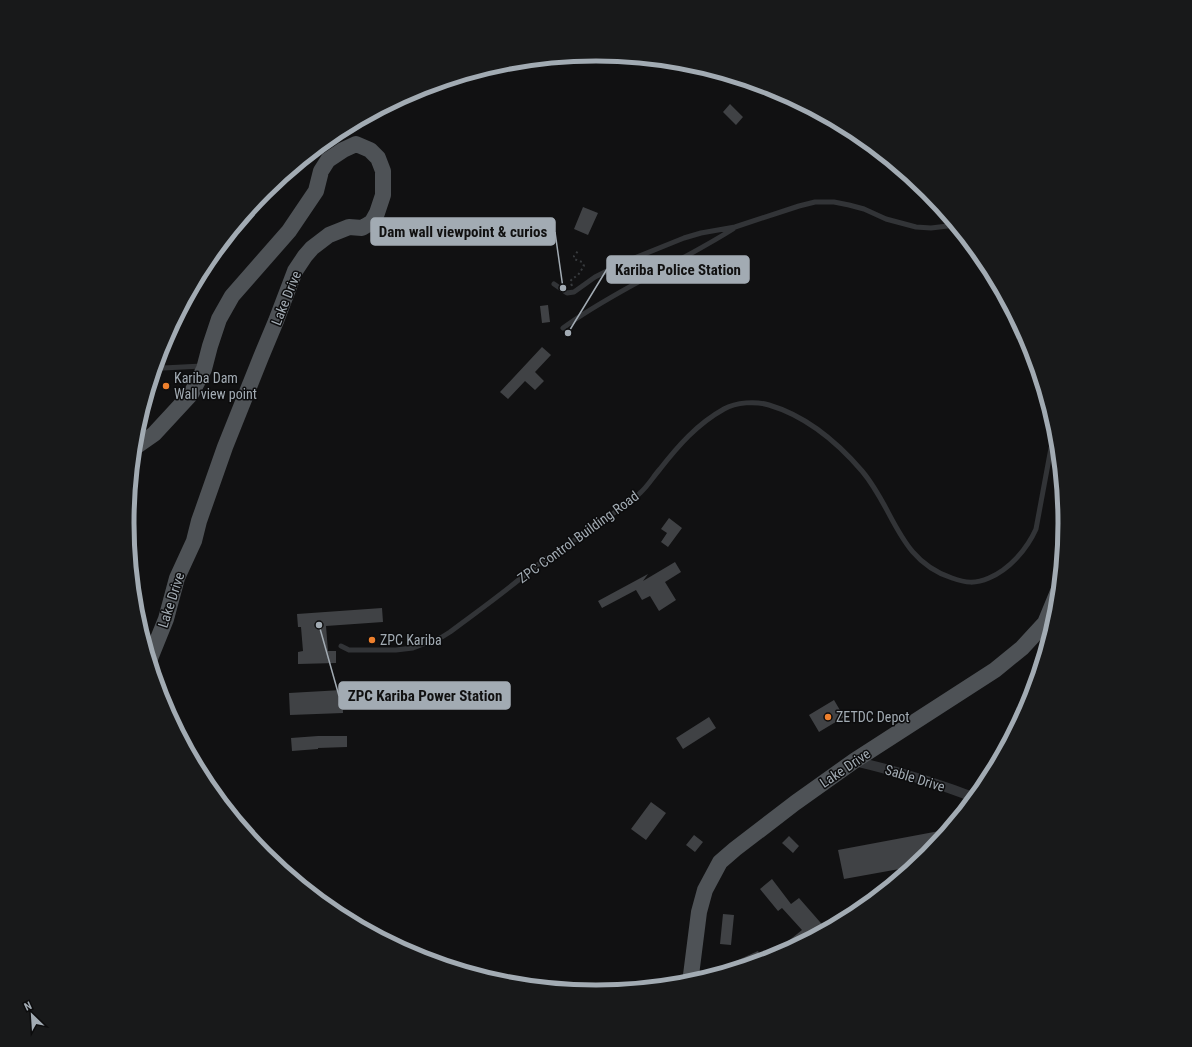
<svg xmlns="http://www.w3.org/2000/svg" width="1192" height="1047" font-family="'Roboto Condensed',sans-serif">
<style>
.building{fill:#404245}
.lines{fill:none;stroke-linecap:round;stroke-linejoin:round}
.path{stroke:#383b3e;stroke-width:2;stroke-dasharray:2 3;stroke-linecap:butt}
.service{stroke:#323437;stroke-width:5}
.minor{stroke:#323437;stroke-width:10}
.primary{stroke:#4e5256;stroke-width:16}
.poi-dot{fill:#ee802d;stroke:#0c0c0d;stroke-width:1.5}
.labels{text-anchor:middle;stroke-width:3;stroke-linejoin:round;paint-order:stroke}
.street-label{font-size:14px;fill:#a2abb3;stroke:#0c0c0d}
.poi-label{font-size:14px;fill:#a2abb3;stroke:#0c0c0d;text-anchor:start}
.rim{fill:none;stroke:#a2abb3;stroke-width:5}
.leader{fill:none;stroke:#a2abb3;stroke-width:1.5}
.callout-dot{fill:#a2abb3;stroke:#0c0c0d;stroke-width:1.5}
.callout{fill:#a2abb3;stroke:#a2abb3;stroke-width:1.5}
.callout-label{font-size:15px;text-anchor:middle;font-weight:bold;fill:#111}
</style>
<rect width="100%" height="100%" fill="#111112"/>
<path class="building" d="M 730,104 L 743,117 L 736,125 L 723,112 Z
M 583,207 L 598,213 L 588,235 L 574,229 Z
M 548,305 L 550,322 L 542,323 L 540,306 Z
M 542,347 L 551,355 L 535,372 L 544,381 L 535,390 L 525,381 L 508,399 L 500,392 Z
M 669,518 L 682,528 L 668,547 L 661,542 L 667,533 L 661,529 Z
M 675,562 L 681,572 L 665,582 L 676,600 L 659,611 L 650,596 L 642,600 L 636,590 L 602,608 L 598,601 L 648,574 L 643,581 Z
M 382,608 L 383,622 L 326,626 L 328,651 L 336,651 L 336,663 L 298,664 L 298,652 L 303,651 L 301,627 L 298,627 L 297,614 Z
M 342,690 L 343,713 L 290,715 L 289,693 Z
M 834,700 L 844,717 L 819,732 L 809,715 Z
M 709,717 L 716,728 L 683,749 L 676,738 Z
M 318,736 L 347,736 L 347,747 L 318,748 L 318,749 L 292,751 L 291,738 Z
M 651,802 L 666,813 L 646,840 L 631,829 Z
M 950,829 L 928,856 L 916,866 L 844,879 L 838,850 Z
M 694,835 L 703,842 L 695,852 L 686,845 Z
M 789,836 L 799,846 L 793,853 L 782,843 Z
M 772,879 L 791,904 L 799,898 L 827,930 L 773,958 L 771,955 L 802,930 L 782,908 L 778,911 L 760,889 Z
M 723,914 L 734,915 L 731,945 L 720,944 Z
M 758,951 L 763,961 L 718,975 L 716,970 Z"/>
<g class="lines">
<path class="path" d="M 572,286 C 569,278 573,279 578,275 C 580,272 582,269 584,266 L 582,262 L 574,259 L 574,256 L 578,251"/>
<path class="service" d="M 554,284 L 567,293 L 574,292 L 595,277 L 627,261 L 684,238 L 701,233 L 735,227 L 799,206 L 815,202 L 834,202 L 849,205 L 864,209 L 886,219 L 916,227 L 931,228 L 956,225
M 563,328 C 587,310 613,296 640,281 C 671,264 703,248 733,229
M 163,368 L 202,366
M 341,646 L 349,650 L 396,650 L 413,648 L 442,637 L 450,632 C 474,614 498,597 521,578 C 526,574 531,570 536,566 C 544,560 553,554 561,549 C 582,535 602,522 622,507 C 628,503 635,499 640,493 C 648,486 653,477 660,469 C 678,446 697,424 724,409 C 736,402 756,401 769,405 C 806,416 838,443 862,471 C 895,510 898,560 952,578 C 966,583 975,584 989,578 C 1010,569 1027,549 1036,529 L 1051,448 L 1057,434"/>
<path class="minor" d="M 854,761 C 896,771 935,782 975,798"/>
<path class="primary" d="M 134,448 L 154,434 L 191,394 L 204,369 L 210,346 L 219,319 L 232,296 L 289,231 L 316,191 L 321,171 L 328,160 L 343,150 L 356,144 L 370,150 L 378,158 L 383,171 L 383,195 L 377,213 L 372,222 L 362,228 L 349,227 L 329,235 L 312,248 L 305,256 L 295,271 L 276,321 L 261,357 L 225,447 L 199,521 L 194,541 L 177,578 L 166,619 L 149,661
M 690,983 L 699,912 L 705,890 L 720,862 L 735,849 L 795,803 L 854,761 L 995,670 L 1022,648 L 1045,623 L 1059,589"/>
</g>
<g class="poi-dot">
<circle cx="166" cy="386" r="4"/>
<circle cx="372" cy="640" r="4"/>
<circle cx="828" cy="717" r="4"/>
</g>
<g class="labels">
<g class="street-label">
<text transform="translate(286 298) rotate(-68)" y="5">Lake Drive</text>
<text transform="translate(578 537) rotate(-36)" y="5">ZPC Control Building Road</text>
<text transform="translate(171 600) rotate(-72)" y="5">Lake Drive</text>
<text transform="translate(845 768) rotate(-34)" y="5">Lake Drive</text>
<text transform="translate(915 778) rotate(17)" y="5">Sable Drive</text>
</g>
<g class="poi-label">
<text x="174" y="383">Kariba Dam<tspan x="174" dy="16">Wall view point</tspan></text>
<text x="380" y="645">ZPC Kariba</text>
<text x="836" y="722">ZETDC Depot</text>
</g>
</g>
<path d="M0 0H1192V1047H0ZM134 523a462 462 0 1 1 924 0a462 462 0 1 1-924 0Z" fill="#18191a" fill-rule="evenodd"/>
<path class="rim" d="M134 523a462 462 0 1 1 924 0a462 462 0 1 1-924 0Z"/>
<path class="leader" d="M563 288L555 232M568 333L607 269M319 625L339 696"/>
<g class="callout-dot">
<circle cx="563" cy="288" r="4"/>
<circle cx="568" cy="333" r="4"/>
<circle cx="319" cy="625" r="4"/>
</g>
<g class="callout">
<rect x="371" y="218" width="184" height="27" rx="4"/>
<rect x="607" y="256" width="142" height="27" rx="4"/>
<rect x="339" y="682" width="171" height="27" rx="4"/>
</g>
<g class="callout-label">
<text x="463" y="237">Dam wall viewpoint &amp; curios</text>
<text x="678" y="275">Kariba Police Station</text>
<text x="425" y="701">ZPC Kariba Power Station</text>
</g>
<g transform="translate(32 1015) rotate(335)" stroke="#0c0c0d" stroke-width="3" paint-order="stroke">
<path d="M0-3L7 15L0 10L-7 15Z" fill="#a2abb3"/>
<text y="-6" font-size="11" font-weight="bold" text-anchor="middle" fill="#a2abb3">N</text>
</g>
</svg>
